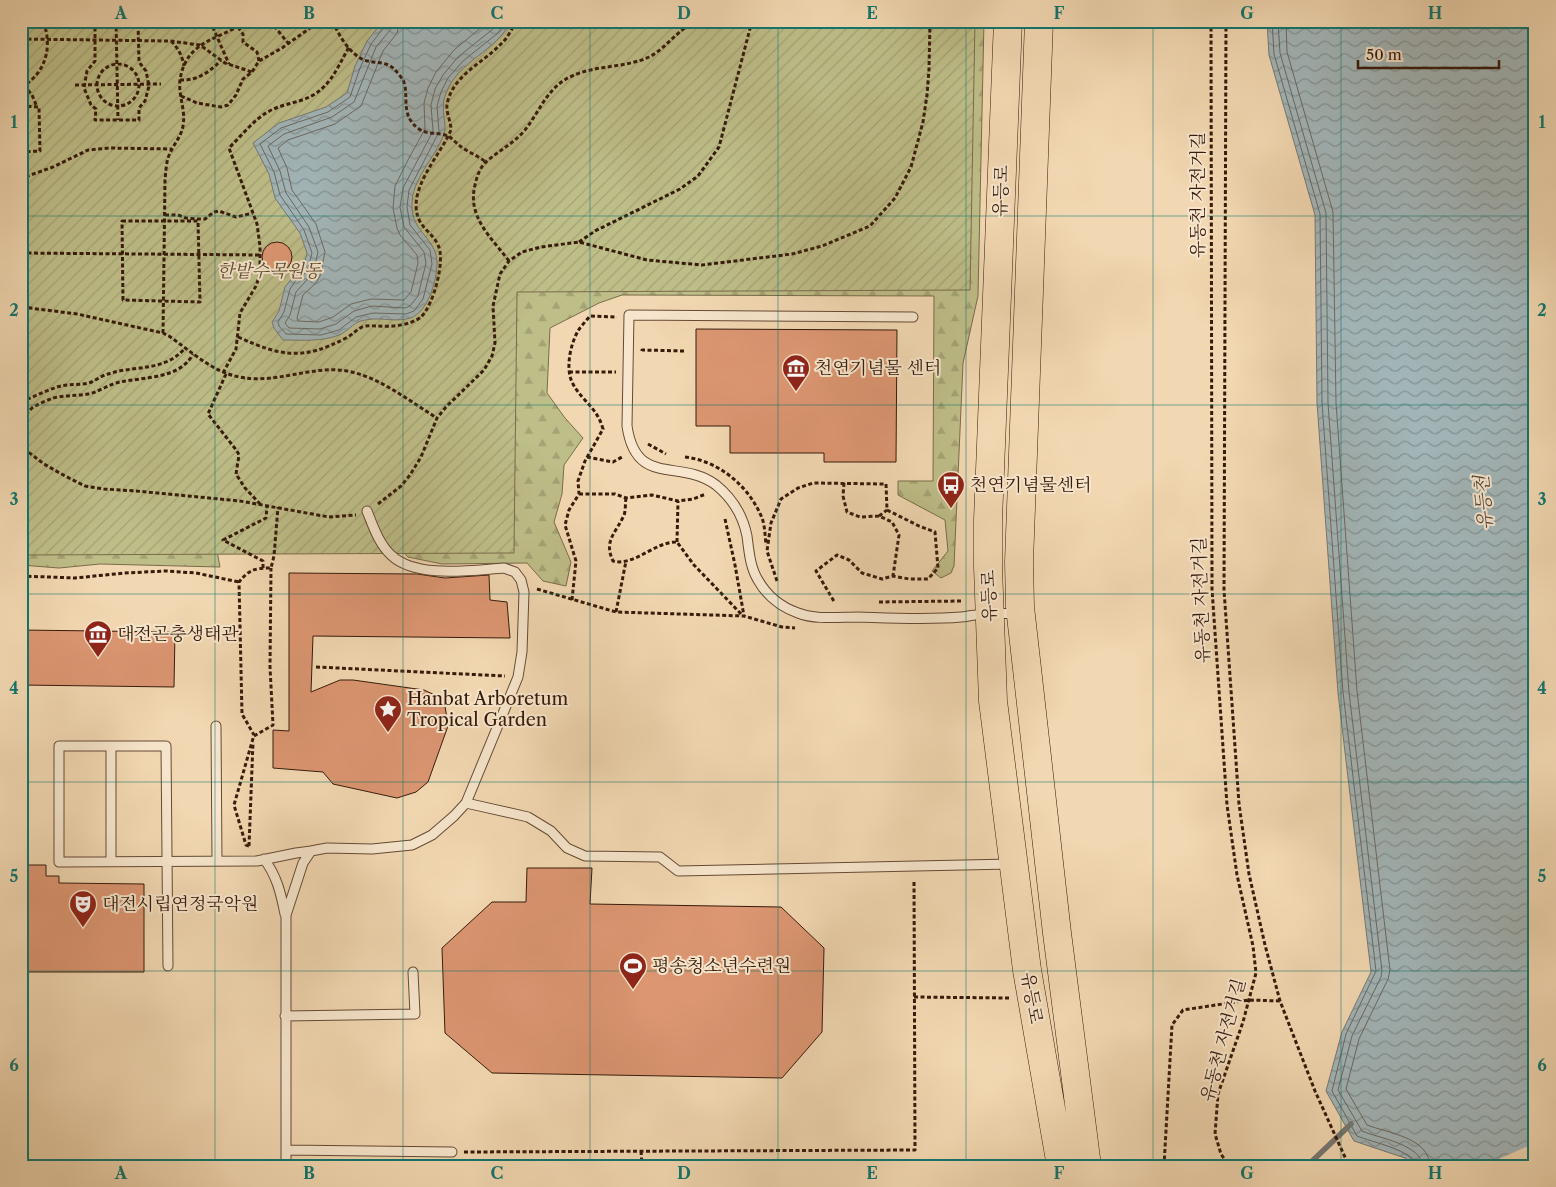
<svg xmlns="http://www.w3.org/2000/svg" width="1556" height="1187" font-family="'Libre Caslon Text','Noto Serif KR',serif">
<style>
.forest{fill:url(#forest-firs);stroke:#7a6c4a}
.garden{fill:url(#garden-furrows);stroke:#7a6c4a}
.water{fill:url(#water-waves);stroke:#777873}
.pier{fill:#f2d8b2}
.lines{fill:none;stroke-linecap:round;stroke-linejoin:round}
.shore{stroke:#6c6862;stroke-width:1}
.stream{stroke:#777873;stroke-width:5.5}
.building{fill:#dc9672;stroke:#361a0a}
.lane-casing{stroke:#654a34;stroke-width:11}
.primary-casing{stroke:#361a0a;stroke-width:29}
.path{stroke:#361a0a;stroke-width:3;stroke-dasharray:4 2.5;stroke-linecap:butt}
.lane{stroke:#f7e6cd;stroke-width:9}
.primary{stroke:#f2d8b2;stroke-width:28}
.grid{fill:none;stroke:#0f766e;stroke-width:1;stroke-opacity:0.55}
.labels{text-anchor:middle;stroke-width:4;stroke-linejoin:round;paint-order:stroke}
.street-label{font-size:18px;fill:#361a0a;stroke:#f7e6cd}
.park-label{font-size:18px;font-style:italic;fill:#5f4b30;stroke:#f7e6cd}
.poi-label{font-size:18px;fill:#361a0a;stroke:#f7e6cd;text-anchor:start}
.water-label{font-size:19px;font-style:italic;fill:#56493f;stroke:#f7e6cd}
.neatline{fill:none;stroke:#0f766e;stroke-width:2}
.grid-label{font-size:16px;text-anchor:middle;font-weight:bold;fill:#0f766e}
</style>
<defs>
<pattern id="forest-firs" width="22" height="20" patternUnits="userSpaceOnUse" patternTransform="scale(1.25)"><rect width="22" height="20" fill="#bebe89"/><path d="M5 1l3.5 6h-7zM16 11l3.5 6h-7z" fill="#a4a375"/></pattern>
<pattern id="garden-furrows" width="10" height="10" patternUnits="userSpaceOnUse" patternTransform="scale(1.25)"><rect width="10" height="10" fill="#bebe89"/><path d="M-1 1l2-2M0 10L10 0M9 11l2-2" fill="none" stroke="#a4a375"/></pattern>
<pattern id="water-waves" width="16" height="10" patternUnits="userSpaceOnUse" patternTransform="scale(1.25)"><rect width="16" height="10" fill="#a2b6b9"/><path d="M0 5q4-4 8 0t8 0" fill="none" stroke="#859395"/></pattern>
</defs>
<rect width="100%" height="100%" fill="#f2d8b2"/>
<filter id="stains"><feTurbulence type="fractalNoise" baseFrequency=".004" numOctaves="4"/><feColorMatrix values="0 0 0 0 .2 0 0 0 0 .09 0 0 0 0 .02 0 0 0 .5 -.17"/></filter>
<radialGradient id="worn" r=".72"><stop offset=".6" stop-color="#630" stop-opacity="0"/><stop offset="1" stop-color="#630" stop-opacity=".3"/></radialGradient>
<path class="forest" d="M 937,21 L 984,21 L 978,296 L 963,363 L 954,566 L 951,573 L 941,578 L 932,571 L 948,551 L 945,520 L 898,495 L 898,481 L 933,481 L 934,296 L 622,295 L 599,303 L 550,328 L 547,393 L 565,418 L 583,438 L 564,465 L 562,494 L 554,522 L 571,562 L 566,586 L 543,581 L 527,563 L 442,564 L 408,557 L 394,542 L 505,274 Z
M 21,461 L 214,534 L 220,567 L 100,564 L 59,568 L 21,565 Z"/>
<path class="garden" d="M 21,21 L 975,21 L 970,290 L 517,292 L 514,553 L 21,555 Z"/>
<path class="water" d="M 383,21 L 511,21 C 497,51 458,61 446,93 C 439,109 448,124 444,134 C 435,159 411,179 412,206 C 412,233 437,238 437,263 C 437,281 427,317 406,319 C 391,322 378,316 361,321 C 353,323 347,332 339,335 C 321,342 302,340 283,340 L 274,328 L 272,322 L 279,311 L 285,287 L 293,277 L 303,269 L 307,253 L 300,233 L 275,198 L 269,174 L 253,143 L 279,123 L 326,107 L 347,93 L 355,66 L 367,41 Z
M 1267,21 L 1535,21 L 1535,1166 L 1413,1166 L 1405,1158 L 1354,1141 L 1326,1091 L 1342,1032 L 1371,972 L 1338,693 L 1317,403 L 1315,215 L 1269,55 Z"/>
<path class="pier" d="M 1535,1144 L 1535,1166 L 1483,1166 L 1533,1144 Z"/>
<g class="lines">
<path class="shore" d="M 386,21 L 385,26 L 371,44 L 360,68 L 350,97 L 328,112 L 281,128 L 260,144 L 274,172 L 280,195 L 304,230 L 312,253 L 307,272 L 296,280 L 290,289 L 284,312 L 278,322 L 279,326 L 286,334 L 321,335 L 339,330 L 356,317 L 373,313 L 406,314 L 414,311 L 423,299 L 432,264 L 430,250 L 410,225 L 407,207 L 409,190 L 439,132 L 437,106 L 441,92 L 448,78 L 463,61 L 498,33 L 506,21
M 392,21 L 391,29 L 376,47 L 354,102 L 332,117 L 284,134 L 268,146 L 280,171 L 286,193 L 309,227 L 318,252 L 313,273 L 296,292 L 290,315 L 285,323 L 289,328 L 320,329 L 336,324 L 354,311 L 372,306 L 405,308 L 410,306 L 418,296 L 426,263 L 424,252 L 404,227 L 400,207 L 403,188 L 433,131 L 431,105 L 435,89 L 443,75 L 458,57 L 493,29 L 498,21
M 400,21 L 397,33 L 383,51 L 361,106 L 335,124 L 288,140 L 278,148 L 287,168 L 292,190 L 316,224 L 325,252 L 320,276 L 316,283 L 303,295 L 297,318 L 298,321 L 319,322 L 333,317 L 351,304 L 371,299 L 404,300 L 411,292 L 418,263 L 417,255 L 400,235 L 397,228 L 393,208 L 395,186 L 409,158 L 425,129 L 424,103 L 428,88 L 436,72 L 454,50 L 489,21
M 1272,21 L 1274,54 L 1320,214 L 1322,403 L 1343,692 L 1376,971 L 1346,1034 L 1332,1091 L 1357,1136 C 1371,1142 1414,1150 1416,1166
M 1278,21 L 1280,53 L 1326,213 L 1328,403 L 1349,692 L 1382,971 L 1381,977 L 1352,1036 L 1338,1090 L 1362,1131 C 1378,1138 1421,1144 1423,1166
M 1286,21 L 1287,52 L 1333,212 L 1336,403 L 1357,691 L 1390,970 L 1388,979 L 1359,1039 L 1346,1089 L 1367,1125 C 1387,1133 1429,1137 1430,1166"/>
<path class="stream" d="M 1307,1166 L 1351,1124"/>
</g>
<path class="building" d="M262 257a15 15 0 1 1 30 0a15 15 0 1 1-30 0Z
M 696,329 L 897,330 L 896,462 L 824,462 L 824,453 L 730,453 L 730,426 L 696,426 Z
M 289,573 L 417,574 L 445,578 L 489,575 L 490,600 L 507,602 L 510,638 L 313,636 L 311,692 L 340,680 L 353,680 L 424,690 L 435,695 L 445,706 L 448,726 L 428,782 L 416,792 L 397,798 L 333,784 L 323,772 L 273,768 L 273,730 L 289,731 Z
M 21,630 L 175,632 L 174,687 L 21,685 Z
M 21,865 L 46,865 L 46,876 L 59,876 L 59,883 L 144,884 L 144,972 L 21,972 Z
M 527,868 L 592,868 L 590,904 L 781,907 L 824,948 L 822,1032 L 782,1078 L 492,1073 L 445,1033 L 442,948 L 492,902 L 526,902 Z"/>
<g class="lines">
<g class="lane-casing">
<path id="lane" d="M 913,317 L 629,315 L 627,426 C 636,488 680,458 716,485 C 732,498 743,516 747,536 C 749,551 750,567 758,580 C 767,596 781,607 798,613 C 816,620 839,617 859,617 C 891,618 929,620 961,617 C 966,617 971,615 976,615 C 990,613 1004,614 1018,613
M 216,726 L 217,861
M 111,746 L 111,861
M 466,803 L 528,817 L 551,831 L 567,848 L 585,856 L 660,857 L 678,871 L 1011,864
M 264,859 C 277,876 281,894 285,914
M 168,966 L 166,746 L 59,746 L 59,862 L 257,861 L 296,853 L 311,851
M 285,1016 L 415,1014 L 413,972
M 286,1150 L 452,1152
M 286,1166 L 286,915 L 303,863 L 311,851 L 327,848 L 372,849 L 412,845 L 432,835 L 454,816 L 466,803 L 518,677 L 522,652 L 524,592 L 521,580 L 515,572 L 504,568 C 472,570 416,579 391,555 C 379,544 373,526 367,511"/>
</g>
<g class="primary-casing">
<path id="primary" d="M 1008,21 L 988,520 L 988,567 L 993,701 L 1027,970 L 1061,1166
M 1039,21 L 1019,562 L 1020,607 L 1057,933 L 1087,1166"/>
</g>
<path class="path" d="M 95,21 L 95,61 L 87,71 L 84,88 L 91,105 L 96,109 L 95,120 L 139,120 L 139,108 L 145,101 L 149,86 L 146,71 L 139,62 L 138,21
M 116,21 L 118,120
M 210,21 L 229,64
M 270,21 L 288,43
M 333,21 C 338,35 350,54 364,60 C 375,64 387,60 396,71 C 398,73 401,77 403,80 C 410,95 399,115 419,129 C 427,135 439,132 448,136 C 452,138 456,143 460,146 C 468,152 478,156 486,162
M 742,21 L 751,24
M 1211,21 L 1212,589 L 1227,805 L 1237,875 L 1253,946 L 1256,973 L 1243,1022 L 1218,1094 L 1215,1134 L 1221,1154 L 1229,1166
M 1226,21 L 1224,590 L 1239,804 L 1249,874 L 1265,945 L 1280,1001 L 1315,1091 L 1349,1166
M 238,27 L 243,34 L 243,42 L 257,52 L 259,61
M 21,39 L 170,41 L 200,45 L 225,63 L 252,72
M 171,41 C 178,48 182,55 184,66
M97 85a21 21 0 1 1 42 0a21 21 0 1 1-42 0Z
M 180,80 C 197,81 210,72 221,60
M 24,85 L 32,95 L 37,107
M 75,85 L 161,84
M 21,87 C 46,74 53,46 43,21
M 181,96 L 197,103 L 221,107 L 228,105 L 236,95 L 243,79 L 252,72 L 259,61 L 282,48 L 320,21
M 21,106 L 39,107 L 40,151 L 21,152
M 21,181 L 25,177 L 53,167 L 88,150 L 109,148 L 172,149
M 165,215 L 178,215 L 186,218 L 198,219 L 205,219 L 214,212 L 219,211 L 236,217 L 253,213
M 122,221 L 198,221 L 200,302 L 123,300 Z
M 579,242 L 595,231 L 680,189 L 698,176 L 719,147 L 752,21
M 21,253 L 261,255
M 509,261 C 491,237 467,217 475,185 C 477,176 480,167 487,161 C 500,150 514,143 525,130 C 540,111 548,86 572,76 C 596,65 625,68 649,57 C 667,48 678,28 698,21
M 21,289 L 21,309
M 22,307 L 77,314 L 163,333 L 169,336 C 208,364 226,385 279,377 C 300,374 324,367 347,371 C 380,377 409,401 437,418
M 163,333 L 165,180 C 166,171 166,161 170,153 C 174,144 181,137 183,126 C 186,110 178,95 180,80 C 186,39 221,40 246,21
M 238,337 C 280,356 303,361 346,338 C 352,335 356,330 362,327 C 367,325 372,326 377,326 C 391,327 409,326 421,317 C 433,306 446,260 438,245 C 431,230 417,228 416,206 C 416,180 441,153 451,130 C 451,121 446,114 447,104 C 453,75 483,63 501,44 C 507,39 512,29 516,21
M 642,351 L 642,350 L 685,351
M 569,372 L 616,372
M 223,373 L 236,349 L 240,313 L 256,286 L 260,274 L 260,246 L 257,224 L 229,148 C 241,136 252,122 266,113 C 277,106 290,104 302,100 C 329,91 336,70 349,47
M 226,374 L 208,414 L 237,451 L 239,455 L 236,474 L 245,488 L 260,504
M 21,402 C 33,397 45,391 57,387 C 66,384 74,385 83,384 C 92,384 100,376 108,374 C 135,365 165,372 185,348
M 21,419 C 26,416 28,412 32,408 C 38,404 46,401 53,398 C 65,395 76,396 88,394 C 99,392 109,384 120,382 C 144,377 180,379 193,354
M 21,442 L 27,451 L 44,464 L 65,476 L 85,486 L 104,489 L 136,491 L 240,501 L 329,517 L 356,515
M 648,444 L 666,454
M 587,457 L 613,462 L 622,457
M 685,457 C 719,461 749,486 762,518 C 765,526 765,536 766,545
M 844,483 L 843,496 L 847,512 L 860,517 L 879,516 L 892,522 L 899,535 L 893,576
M 579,494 L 615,494 L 626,498 L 652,495 L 678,501 L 693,499 L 706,494
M 626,498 C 625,503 626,510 624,515 C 617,532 603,540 613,561 C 633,567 656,541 677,542 L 694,565 L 743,616
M 378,504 L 401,486 L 410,475 L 421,457 L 437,418 L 446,407 L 484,370 L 492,356 L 495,343 L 493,306 L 500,274 L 509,261 L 522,252 L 541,247 L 579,242 L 647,260 L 702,265 L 792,254 L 822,246 L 870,226 L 895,198 L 911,167 L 923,122 L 927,95 L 929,69 L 930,21
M 879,516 L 887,510
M 725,519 L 735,565 L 744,616
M 677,542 L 678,501
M 263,568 L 263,561 L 223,540 L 266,518 L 267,506
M 21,576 L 75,578 L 125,573 L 166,571 L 196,573 L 239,582
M 777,581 L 767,551 L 771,523 L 781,499 L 798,488 L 813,483 L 886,484 L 887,510 L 919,526 L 935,532 L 938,568 L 928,579 L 909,579 L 893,576 L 882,579 L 862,573 L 849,560 L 837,555 L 816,571 L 835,603
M 537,589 L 616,612 L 744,616 L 782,627 L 795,628
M 572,600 L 576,561 L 565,525 L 569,510 L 579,494 L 578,481 L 585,461 L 603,429 C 597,407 582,401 573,384 C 565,370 570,345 578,331 C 581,326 586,321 590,316 L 617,317
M 879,602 L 961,601
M 616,612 L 626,561
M 316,667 L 505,676
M 254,736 L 273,725 L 270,667 L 271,568
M 249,846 L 246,845 L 234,805 L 254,735 L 242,714 L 239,582 C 249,570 254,568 271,568 L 274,556 L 278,507
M 249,846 L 253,742
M 914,997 L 1009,998
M 641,1151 L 642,1166
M 464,1152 L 915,1150 L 914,880
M 1164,1166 L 1172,1025 L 1183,1010 L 1249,1000 L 1280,1001"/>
<use href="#lane" class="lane"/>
<use href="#primary" class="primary"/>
</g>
<path class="grid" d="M 215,21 L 215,1166M 403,21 L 403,1166M 590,21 L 590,1166M 778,21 L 778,1166M 966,21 L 966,1166M 1153,21 L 1153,1166M 1341,21 L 1341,1166M 21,216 L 1535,216M 21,405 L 1535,405M 21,594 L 1535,594M 21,782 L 1535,782M 21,971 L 1535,971"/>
<defs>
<g id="museum-pin" transform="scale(1.4375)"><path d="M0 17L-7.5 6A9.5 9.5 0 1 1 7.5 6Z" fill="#8f2418" stroke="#f7e6cd"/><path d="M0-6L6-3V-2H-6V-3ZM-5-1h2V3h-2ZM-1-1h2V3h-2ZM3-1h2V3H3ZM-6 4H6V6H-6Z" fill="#fff"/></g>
<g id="bus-pin" transform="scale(1.4375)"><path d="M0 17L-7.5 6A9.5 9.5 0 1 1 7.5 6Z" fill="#8f2418" stroke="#f7e6cd"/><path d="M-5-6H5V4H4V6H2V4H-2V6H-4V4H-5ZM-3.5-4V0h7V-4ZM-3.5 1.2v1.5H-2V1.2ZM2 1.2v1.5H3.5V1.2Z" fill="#fff"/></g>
<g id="sight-pin" transform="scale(1.4375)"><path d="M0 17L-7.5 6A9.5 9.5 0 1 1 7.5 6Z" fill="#8f2418" stroke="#f7e6cd"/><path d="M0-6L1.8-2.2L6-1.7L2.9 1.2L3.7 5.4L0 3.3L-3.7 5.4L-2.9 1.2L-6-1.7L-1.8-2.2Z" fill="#fff"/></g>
<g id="theatre-pin" transform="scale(1.4375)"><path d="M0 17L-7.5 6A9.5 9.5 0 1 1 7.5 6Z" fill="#8f2418" stroke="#f7e6cd"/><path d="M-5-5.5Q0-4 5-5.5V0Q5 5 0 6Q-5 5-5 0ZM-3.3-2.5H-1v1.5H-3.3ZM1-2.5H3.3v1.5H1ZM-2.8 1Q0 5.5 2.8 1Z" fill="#fff"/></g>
<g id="stadium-pin" transform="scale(1.4375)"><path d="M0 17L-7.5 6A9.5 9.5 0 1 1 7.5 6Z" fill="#8f2418" stroke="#f7e6cd"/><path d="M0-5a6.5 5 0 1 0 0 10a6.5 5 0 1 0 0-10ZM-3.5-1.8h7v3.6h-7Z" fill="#fff"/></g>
</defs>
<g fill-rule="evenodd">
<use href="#museum-pin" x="796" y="368"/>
<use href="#bus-pin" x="951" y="485"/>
<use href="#museum-pin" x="98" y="634"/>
<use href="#sight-pin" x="388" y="709"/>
<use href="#theatre-pin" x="83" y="904"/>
<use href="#stadium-pin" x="633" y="966"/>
</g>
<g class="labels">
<g class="street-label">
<text transform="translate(1001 191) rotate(-88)" y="6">유등로</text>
<text transform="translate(1198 195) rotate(-90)" y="6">유동천 자전거길</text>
<text transform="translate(989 596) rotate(-92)" y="6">유등로</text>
<text transform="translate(1201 600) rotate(-92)" y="6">유동천 자전거길</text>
<text transform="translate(1032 998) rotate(80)" y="6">유등로</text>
<text transform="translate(1223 1040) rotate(-75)" y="6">유동천 자전거길</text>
</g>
<g class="park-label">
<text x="269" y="277">한밭수목원동</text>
</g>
<g class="poi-label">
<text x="815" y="374">천연기념물 센터</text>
<text x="970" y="491">천연기념물센터</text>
<text x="117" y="640">대전곤충생태관</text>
<text x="407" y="705">Hanbat Arboretum<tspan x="407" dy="21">Tropical Garden</tspan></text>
<text x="102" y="910">대전시립연정국악원</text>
<text x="652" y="972">평송청소년수련원</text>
</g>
<g class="water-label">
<text transform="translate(1483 503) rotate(-95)" y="7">유등천</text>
</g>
</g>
<rect width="1556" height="1187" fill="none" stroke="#f2d8b2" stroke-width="55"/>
<path d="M1358 60v8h141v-8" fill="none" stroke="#361a0a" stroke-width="2.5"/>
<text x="1366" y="60" font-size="15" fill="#361a0a" stroke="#f7e6cd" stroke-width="4" paint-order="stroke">50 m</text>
<rect x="28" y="28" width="1500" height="1132" class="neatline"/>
<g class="grid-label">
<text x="121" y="19">A</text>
<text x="309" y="19">B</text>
<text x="497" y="19">C</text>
<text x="684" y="19">D</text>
<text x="872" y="19">E</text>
<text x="1059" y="19">F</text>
<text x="1247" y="19">G</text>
<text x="1435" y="19">H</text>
<text x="14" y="128">1</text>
<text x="1542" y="128">1</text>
<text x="14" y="316">2</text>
<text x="1542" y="316">2</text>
<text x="14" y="505">3</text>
<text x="1542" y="505">3</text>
<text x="14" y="694">4</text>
<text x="1542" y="694">4</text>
<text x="14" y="882">5</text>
<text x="1542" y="882">5</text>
<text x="14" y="1071">6</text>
<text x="1542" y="1071">6</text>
<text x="121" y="1179">A</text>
<text x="309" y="1179">B</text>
<text x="497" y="1179">C</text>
<text x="684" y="1179">D</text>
<text x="872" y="1179">E</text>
<text x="1059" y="1179">F</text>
<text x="1247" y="1179">G</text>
<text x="1435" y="1179">H</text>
</g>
<rect width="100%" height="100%" filter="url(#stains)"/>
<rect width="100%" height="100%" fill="url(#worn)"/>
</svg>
